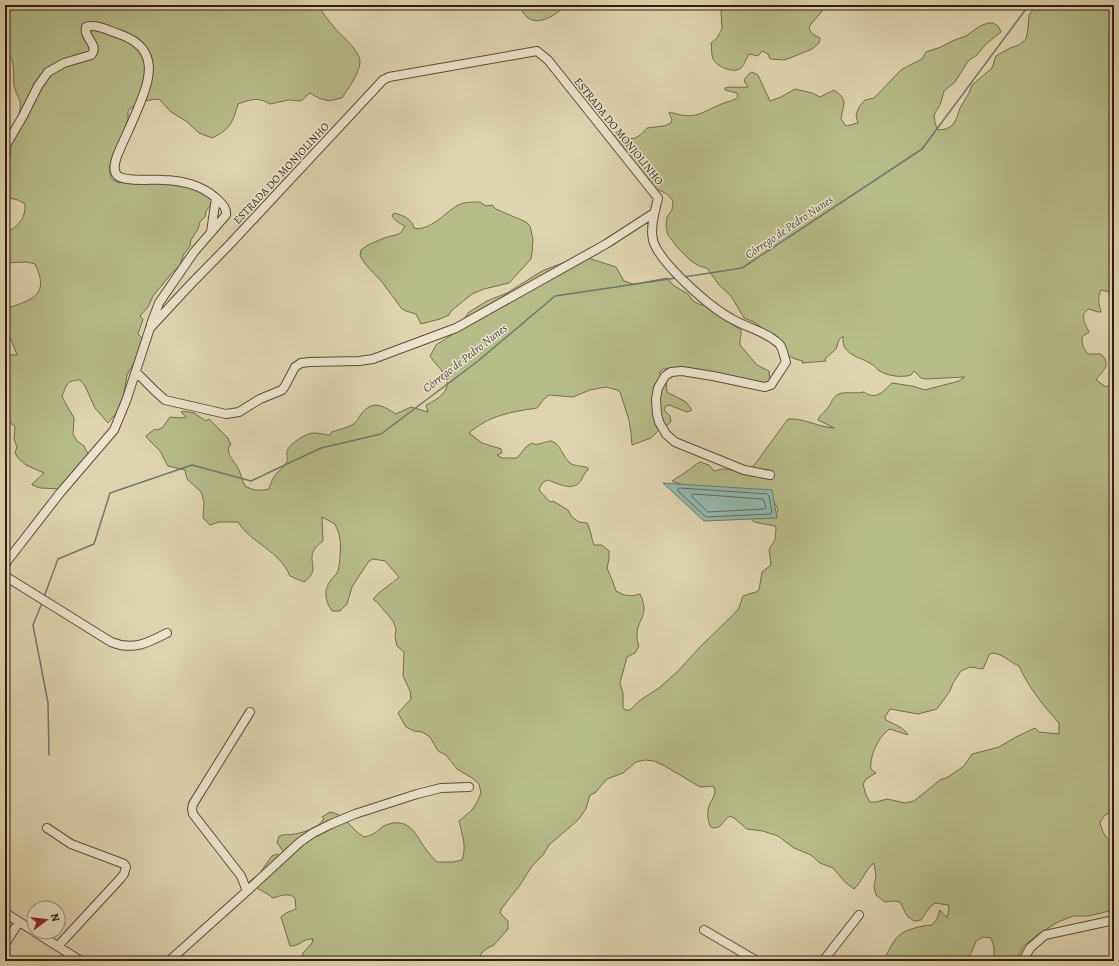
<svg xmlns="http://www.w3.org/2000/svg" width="1119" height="966" font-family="Alegreya,serif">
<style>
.green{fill:#b6bc88;stroke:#756c4d;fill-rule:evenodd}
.water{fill:#94b8af;stroke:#6e7970}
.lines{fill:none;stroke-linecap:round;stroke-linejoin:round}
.shore{stroke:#646a60;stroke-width:1}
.stream{stroke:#6e7970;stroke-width:1.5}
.minor-casing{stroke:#5f493a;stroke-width:10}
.minor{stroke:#ebe3cc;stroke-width:8}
.labels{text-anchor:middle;stroke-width:3;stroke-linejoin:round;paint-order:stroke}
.street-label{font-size:11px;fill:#341b12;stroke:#ebe3cc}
.water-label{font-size:12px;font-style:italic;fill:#514a41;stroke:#ebe3cc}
</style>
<rect width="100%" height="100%" fill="#e0d4b0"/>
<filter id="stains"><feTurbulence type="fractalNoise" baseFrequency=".005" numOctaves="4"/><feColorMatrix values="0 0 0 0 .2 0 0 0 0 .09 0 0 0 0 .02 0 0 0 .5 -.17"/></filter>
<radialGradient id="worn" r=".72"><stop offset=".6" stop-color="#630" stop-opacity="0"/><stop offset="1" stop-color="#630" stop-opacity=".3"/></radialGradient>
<path class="green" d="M 5,5 L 317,5 C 323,12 328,21 334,27 C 341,36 360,50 360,62 C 360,72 348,89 342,98 C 338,98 336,100 333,100 C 325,102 316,97 310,93 L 301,101 L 289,100 L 270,104 C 259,97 251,99 238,104 C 233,122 230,130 212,138 L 199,133 L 186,121 L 171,112 L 159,99 C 146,100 137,102 128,111 L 128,119 L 123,137 L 114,152 L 109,169 L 111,178 L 119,183 L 128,180 L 190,185 L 212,199 L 211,205 L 206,211 L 205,217 L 200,222 L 198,229 L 191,240 L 190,246 L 184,254 L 180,265 L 172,273 L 153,296 L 148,307 L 140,316 L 143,319 L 138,334 L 142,338 L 140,352 L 127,375 L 123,399 L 118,411 L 108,423 L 95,408 L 85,386 L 80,380 C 67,380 66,385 62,397 L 74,418 L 73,434 L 77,441 L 84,446 L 91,460 C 75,468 71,474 62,489 L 40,488 L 32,485 L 32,484 L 44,473 L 26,465 L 18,458 L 15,453 L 17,447 L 14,439 L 15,426 L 5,420 L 5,355 L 17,355 L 11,339 L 5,331 L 5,309 C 30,300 51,297 35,264 L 27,262 L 5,263 L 5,233 C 18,227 26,219 25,204 L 18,200 L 5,197 L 5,162 C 13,154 11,150 9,140 C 14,131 22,111 20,101 C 18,96 15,91 14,86 C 13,75 15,65 10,55 L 5,55 Z
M 518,5 L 566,5 C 557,14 541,26 528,18 C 524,15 521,9 518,5 Z
M 728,5 L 826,5 C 821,14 814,19 809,27 C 810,33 814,35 820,38 L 819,43 L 812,49 L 790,58 L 784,60 L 770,59 L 768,54 L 762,51 L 758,56 L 749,54 C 747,58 744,64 741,68 C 734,74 717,67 713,59 C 711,54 712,48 711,43 L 717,38 L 722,29 L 721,11 Z
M 1037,5 L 1114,5 L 1114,279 L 1111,283 L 1114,287 L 1114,300 L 1111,297 L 1111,292 L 1101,290 C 1097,297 1099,305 1101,312 L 1098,312 L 1089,309 C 1079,314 1085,324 1089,332 L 1082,337 C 1082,345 1083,348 1088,354 L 1101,354 C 1112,365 1103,370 1096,380 L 1106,387 L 1114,383 L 1114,811 L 1105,815 L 1100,822 C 1102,831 1105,839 1114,842 L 1114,910 L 1088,916 L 1073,916 L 1058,922 L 1037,935 L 1024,946 L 1015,961 L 994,961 L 994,947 L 991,938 L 983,937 L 976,941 L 973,949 L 967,961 L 882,961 C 888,953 890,947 895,940 C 902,929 921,926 932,925 L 937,919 L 940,910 L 947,918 L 949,908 L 948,905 L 935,903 L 930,907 L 921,920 L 914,921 L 907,916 L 900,902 L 894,901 L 885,902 L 876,895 L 874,887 L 876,876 L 874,863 C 866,868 861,884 854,889 L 845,882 L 833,868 L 820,863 L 811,855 L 794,848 L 778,836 L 763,831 L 747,829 L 734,818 L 730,816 L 727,818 L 719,827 L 713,828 L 710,826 C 708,820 707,815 708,810 C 709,801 719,794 713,786 L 700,787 L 663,765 L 654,761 L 645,760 L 636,762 L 623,773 L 607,779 L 595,793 L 590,795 L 586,809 L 578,820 L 549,845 L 543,855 L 532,866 L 520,885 L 502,908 L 500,913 L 508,921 L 508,929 L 494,945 L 486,949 L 481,954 L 477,961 L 302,961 L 303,953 L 312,943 L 313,939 C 303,938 299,947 290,946 L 281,917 L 286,913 L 296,909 L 295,898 C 289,892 280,896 273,898 C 266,892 255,889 250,881 L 259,874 L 272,856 L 277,854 L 282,858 L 283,851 L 277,843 L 279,836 C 284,834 289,835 295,834 C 305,832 318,828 324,819 L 322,817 L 330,812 C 345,814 350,829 364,837 C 366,836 371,836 373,834 C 378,832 380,827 386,825 C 404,818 413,828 421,842 C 425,849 431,856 437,862 L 453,862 L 462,860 C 467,846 462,835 459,821 L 472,810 L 477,802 L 481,793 L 479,784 L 472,778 L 457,769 L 446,755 L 438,751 L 430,737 L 422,732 L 414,731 L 406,727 L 398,713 L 411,699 L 410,691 L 403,676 L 404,652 L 397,646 L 395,637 L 396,629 L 393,621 L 377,602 L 373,599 C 380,590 391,585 399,577 L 385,561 L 373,559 L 369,561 L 352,587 L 347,604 L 340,611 L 332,611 C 325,601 323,590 331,580 C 333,577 336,575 337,573 C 340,569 341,544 340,539 C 339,533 337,529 335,524 L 322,517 L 323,541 C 299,558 325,567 304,582 L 290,576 C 279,550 252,544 238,522 L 219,522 L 210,525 L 203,518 L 204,502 L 201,492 L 187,479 L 185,470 L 168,466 L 160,451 L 146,437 L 147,435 L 155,429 L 157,430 L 162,428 L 170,417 L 180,418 L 186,417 L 181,412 L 183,411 L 194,413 L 206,421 L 209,419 L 228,438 L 231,445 L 229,446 C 226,456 235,461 239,470 C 241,475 242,480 245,486 C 254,491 259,491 269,489 C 271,483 273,476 278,472 C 281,469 284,467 286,463 C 289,459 286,456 287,451 C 289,444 307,432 315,433 C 320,433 324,435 330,435 L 332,432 C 339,429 350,428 356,422 C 358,420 359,417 361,414 C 373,399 383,406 396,414 L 411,407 L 428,412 L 426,405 C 438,399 454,390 444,374 C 440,367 434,363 430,356 L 436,345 L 453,334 L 469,312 L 487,301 L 507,293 L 542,271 L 570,260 L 588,258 L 616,267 L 624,281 L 633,284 L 641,283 L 667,278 L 673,285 L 688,294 L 693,301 L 701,305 L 707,306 L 715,313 L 741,330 C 742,335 739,339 740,345 L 757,365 L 769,371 L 770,384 L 680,368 L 663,369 L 659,373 L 666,378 L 667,392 L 686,402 L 692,410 L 690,411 L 687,412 L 669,405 L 666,406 L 664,410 L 670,416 L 671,422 L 666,426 L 658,426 L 659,430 L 651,438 L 632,445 L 631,433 L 629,420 L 620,392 L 617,390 L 606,387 L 590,390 L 573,397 L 549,395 L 544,399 L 537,408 C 511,412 490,415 469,433 L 482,443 L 501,449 L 502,453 L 497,455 L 502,458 L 517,458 L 526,447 L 532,443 C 534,444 536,445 538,444 C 543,444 546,441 551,441 C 560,443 563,457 570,463 C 575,467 582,465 588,468 L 588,470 C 583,474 583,479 579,483 C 571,491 556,483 548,480 L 543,482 L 539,489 L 540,491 L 550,502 L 553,501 L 568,510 L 572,517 L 579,522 L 587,523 C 591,530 591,537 594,545 L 602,545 L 609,551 L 609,559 L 607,568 L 613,582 L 616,591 C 625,596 630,597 640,594 C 651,616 636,619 637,637 C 637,640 638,643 639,646 L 635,653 L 627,657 L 620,683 L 623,693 L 623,707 L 625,710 L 630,710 L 639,701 L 659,688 L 677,672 L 701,646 L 735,613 L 739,608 L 743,596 L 756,592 L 759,590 L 762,572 L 771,565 L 769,549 L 775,540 L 776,528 L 775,526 L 754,522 L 752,520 L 752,515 L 774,514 L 777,512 L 778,509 L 773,500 L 680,484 L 672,481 C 677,477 682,475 686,472 C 691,469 694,465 700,462 L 709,465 L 714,471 C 717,471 720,469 723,469 C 739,469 740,479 755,464 L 788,419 C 804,418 818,427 834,428 L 818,420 C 820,415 822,414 826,410 C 832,404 832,395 842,393 C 850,392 857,394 864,392 C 877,401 883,391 892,383 L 912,386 L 925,390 L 959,381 L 965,377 L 926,379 L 921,378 L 914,371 L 911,375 C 901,378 887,376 878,370 C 876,368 874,365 871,364 C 863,358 851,357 845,348 C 843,345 843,340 843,336 L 839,340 L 836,349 L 825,359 L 826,361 L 802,363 L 803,361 L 795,359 L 789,356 L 761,327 L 754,322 L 744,318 L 731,296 L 719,285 L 707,268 L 699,266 L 691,261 L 678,248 L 668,235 L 666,226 L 667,217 L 672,210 L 673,201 C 667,193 662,190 651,189 L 621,144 L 613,136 L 617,135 C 631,141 637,140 647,128 L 664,126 L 671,123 L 672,120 L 669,113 L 670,112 C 696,121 701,112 724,103 C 729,101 734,101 738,97 L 737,93 L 725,90 L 725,88 C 733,86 740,88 748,87 C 748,85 746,84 745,83 C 743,79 748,74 752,72 L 758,75 L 770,101 L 781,97 L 795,89 L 812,93 L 820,97 L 834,90 C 849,100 843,104 841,119 L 846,126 L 858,123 L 856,115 L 859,107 L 865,100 L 874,98 L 901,70 L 908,66 L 922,59 L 926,52 L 941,47 L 952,41 L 966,36 L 980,26 L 988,23 L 993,23 L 998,26 L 1001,32 L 986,44 L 977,55 L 968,61 L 955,82 L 944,91 L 940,105 L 934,115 L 935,123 L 938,130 L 946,129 L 953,125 L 957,117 L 960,108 L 969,93 L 972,85 L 992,68 L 996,56 L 1010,48 L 1019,45 L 1026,39 L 1028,29 L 1029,15 ZM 992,653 C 1004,654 1009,662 1019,666 C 1029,688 1043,705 1059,723 L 1059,734 L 1039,732 L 1035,728 L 1016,737 L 999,747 L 972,754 L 964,766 L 948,777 L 940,780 L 914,801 L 905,803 L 887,799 L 876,802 L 870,802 L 866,795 L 863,784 L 866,779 L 876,773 L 871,769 C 869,757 879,735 890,729 L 908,735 C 904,727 893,724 886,720 L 885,717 L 890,709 L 918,714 L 937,709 L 950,691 L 953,683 L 961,671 L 970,667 L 983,669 L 989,655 Z
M 480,202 L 486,206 L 492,205 L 496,209 L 526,222 L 530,226 L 533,239 L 532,253 L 531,259 L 509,283 L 484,289 L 472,294 L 451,311 L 449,315 L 440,319 L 421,324 L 416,314 L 406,311 L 402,309 L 382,282 L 366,265 L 360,256 L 361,250 L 368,245 L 384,238 L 399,234 L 402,231 L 405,226 C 399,223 394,221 392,215 L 394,213 C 403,215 412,219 414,228 C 429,232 446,212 458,205 C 464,202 473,202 480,202 Z"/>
<path class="water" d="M 663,483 L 772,490 L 777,518 L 704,521 Z"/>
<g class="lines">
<path class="shore" d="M 680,488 L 767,494 L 769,496 L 772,513 L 770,514 L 706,517 L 678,491 L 678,489 Z
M 694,494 L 763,499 L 764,500 L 766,508 L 764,509 L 708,512 L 692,497 L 692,495 Z"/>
<path class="stream" d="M 684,277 L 742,268 L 922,149 L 1029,5
M 44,597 L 58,559 L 94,544 L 110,493 L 192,465 L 251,481 L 321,448 L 381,434 L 478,361 L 555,296 L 676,278
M 42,603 L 33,625 L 48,703 L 49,755"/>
<g class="minor-casing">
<path id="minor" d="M 5,147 L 23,116 L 38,86 L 48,72 L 64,63 L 91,55 C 100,45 83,38 86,27 C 95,23 110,31 119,34 C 163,49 149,82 136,113 C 130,127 123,142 117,156 C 115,162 112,171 118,176 C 126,182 154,179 164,180 C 184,181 201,185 216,198 L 211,232
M 151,324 L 159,303 L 194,252 L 226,215 C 227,207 221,203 216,198
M 136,372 L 155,391 L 165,400 L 226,414 L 239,412 L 260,399 L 282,390 L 285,386 L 295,367 L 301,363 L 310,362 L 359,361 L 373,359 L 456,328 L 606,244 L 654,213
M 5,565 L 8,560 L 60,493 L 114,430 L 126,401 L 150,328 L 190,285 L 231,243 L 383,80 L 389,77 L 537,51 L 548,60 L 658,198 C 655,211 650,227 653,240 C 659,263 711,308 732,319 C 746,327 758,329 773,339 C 775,341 778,342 780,345 C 783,349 784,357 786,362 L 771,385 L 765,387 L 713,376 L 682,371 L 671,372 L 665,376 L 658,388 L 656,399 L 657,414 L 659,422 L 666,434 L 675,442 L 744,470 L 770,475
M 5,576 L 111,642 C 133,651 148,643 167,633
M 47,828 L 71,844 L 119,862 L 124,864 L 126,867 L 124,874 L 120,879 L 58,946
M 247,891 L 300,842 L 313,833 L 331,824 L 355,814 L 417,794 L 441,788 L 469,787
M 5,913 L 34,931
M 704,930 L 757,961
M 35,932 L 81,961
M 5,944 L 19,922
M 169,961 L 247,891 L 241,876 L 193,814 L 192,809 L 193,804 L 250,712
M 823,961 L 859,915
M 1023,961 L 1030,948 L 1045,935 L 1114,920"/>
</g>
<use href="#minor" class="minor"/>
</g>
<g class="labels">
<g class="street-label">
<text transform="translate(619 131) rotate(51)" y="4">ESTRADA DO MONJOLINHO</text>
<text transform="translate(281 173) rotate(-47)" y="4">ESTRADA DO MONJOLINHO</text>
</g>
<g class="water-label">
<text transform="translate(789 227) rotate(-34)" y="4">Córrego de Pedro Nunes</text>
<text transform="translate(465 358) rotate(-38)" y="4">Córrego de Pedro Nunes</text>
</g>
</g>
<rect width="1119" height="966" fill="none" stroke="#e0d4b0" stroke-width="20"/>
<rect x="6" y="6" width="1107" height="954" fill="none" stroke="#341b12" stroke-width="2"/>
<rect x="10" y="10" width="1099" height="946" fill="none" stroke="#341b12"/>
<g transform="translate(46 920) rotate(75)"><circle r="19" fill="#ebe3cc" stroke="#a29382"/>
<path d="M0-3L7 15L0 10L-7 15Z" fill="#8f2418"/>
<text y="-6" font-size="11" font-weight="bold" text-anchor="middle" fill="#341b12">N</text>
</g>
<rect width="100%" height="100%" filter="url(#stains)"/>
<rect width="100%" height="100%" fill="url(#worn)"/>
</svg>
